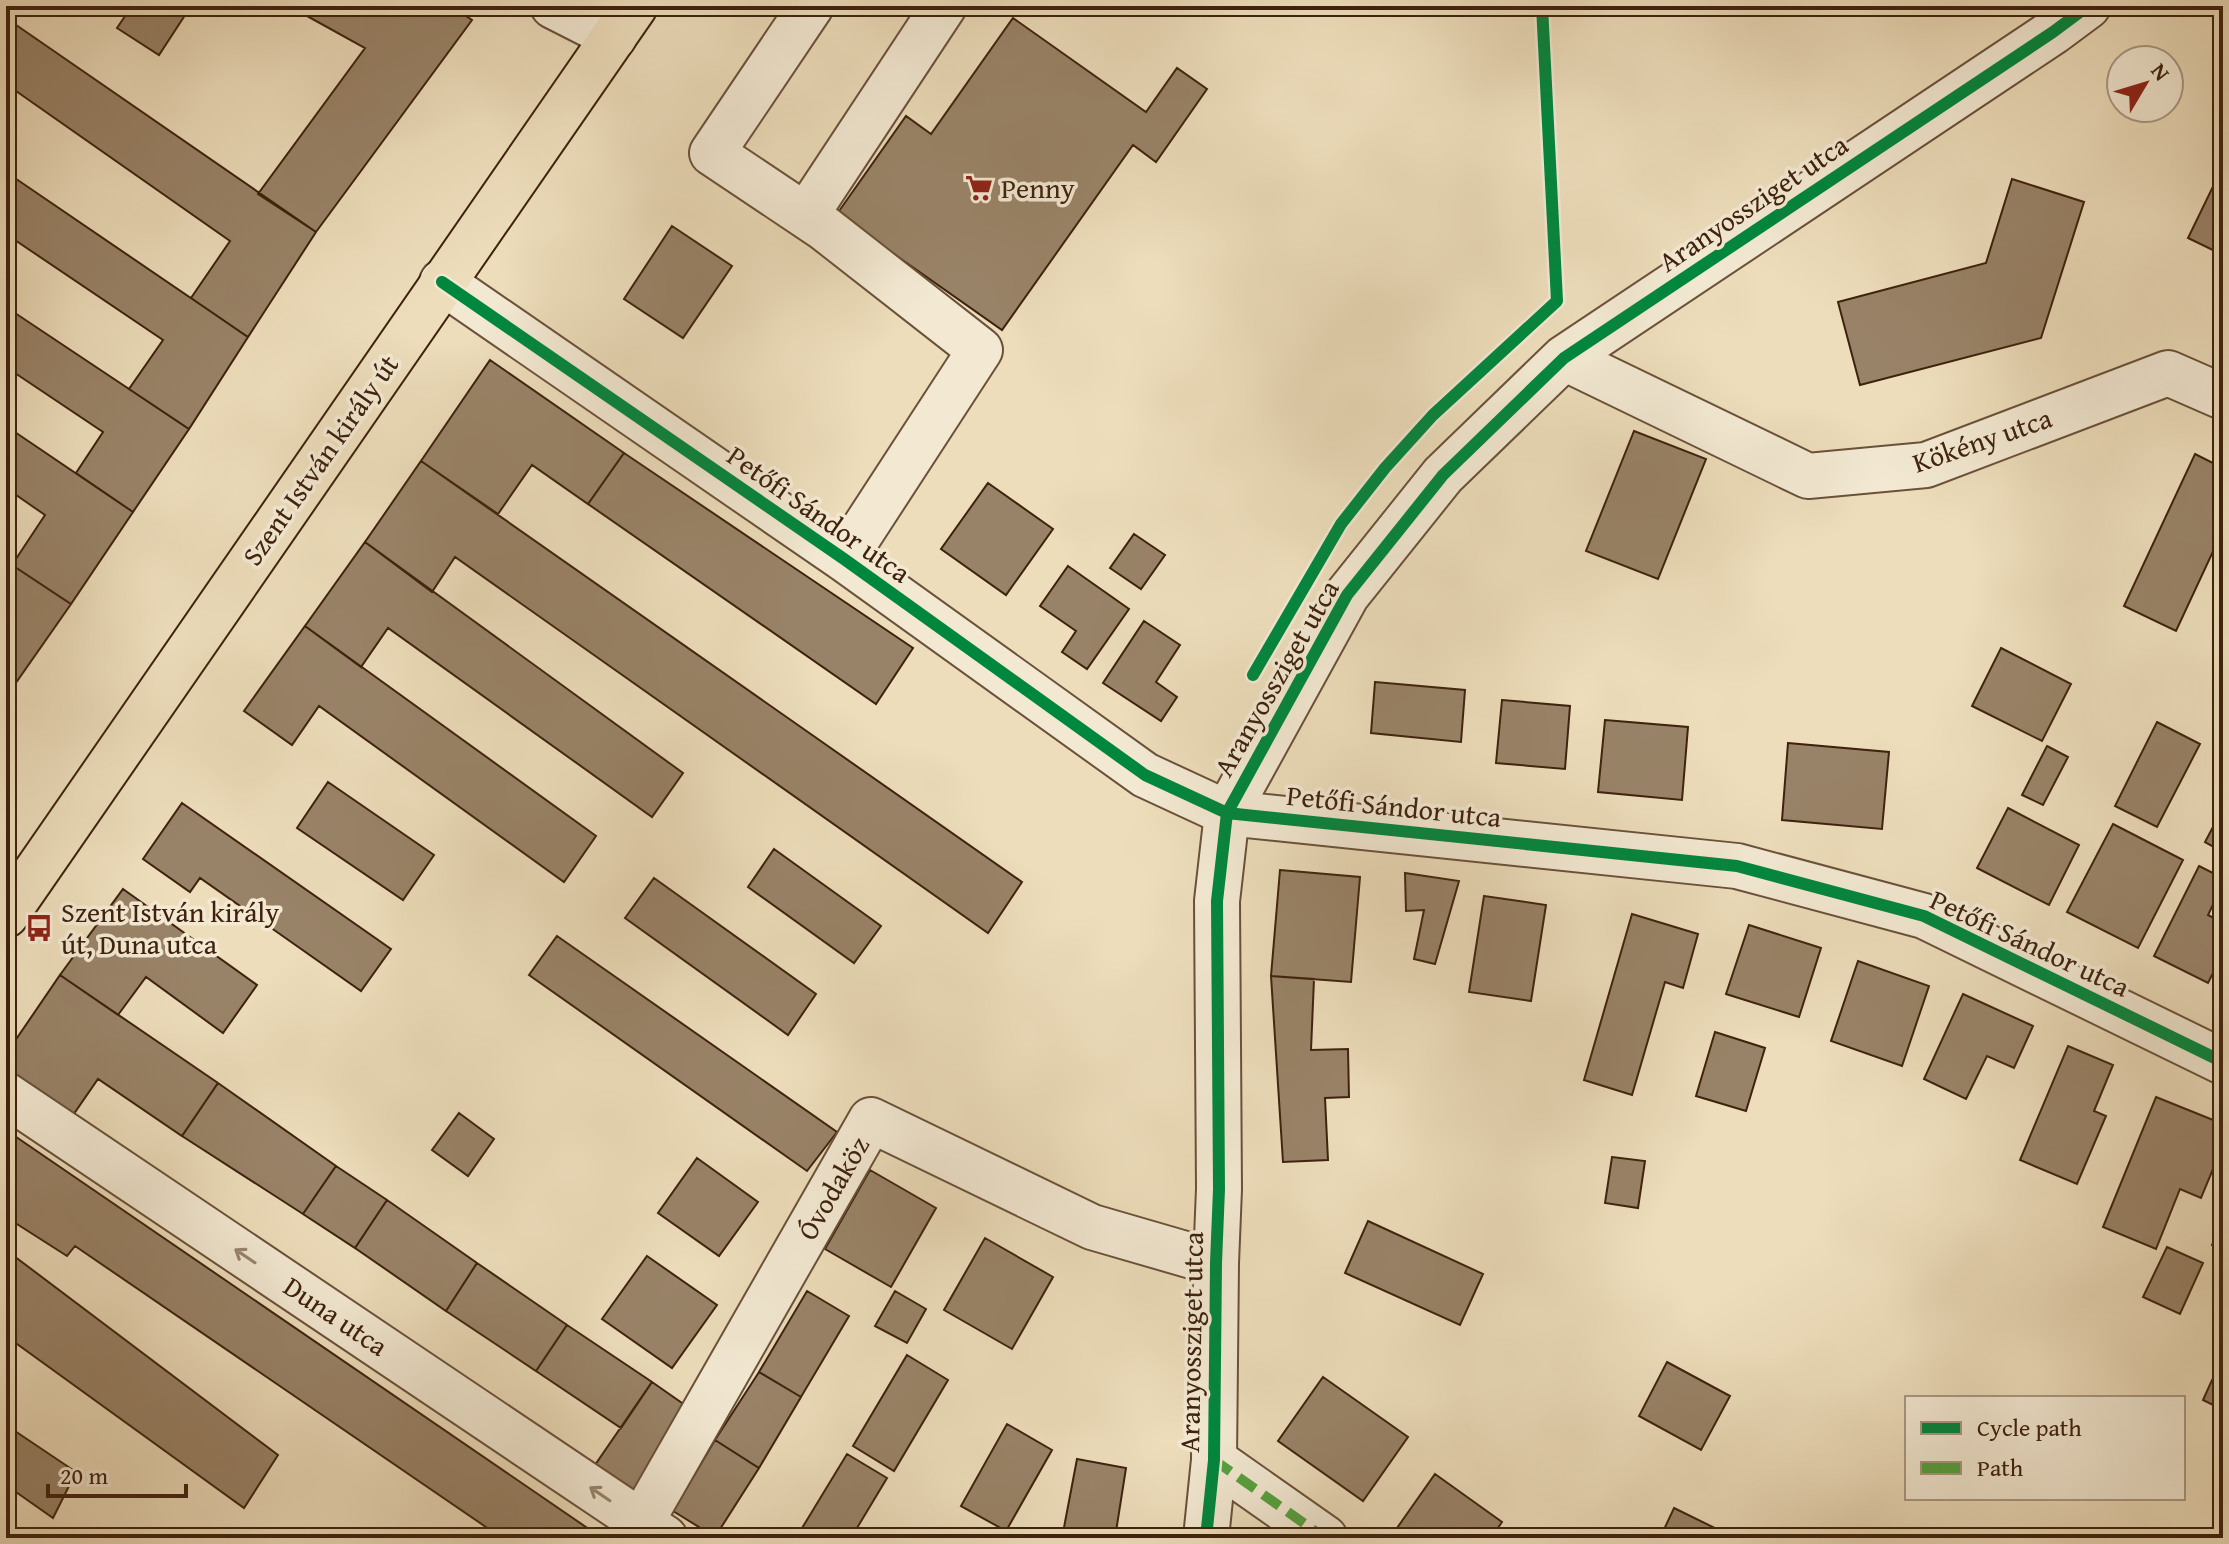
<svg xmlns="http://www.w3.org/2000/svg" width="2229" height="1544" font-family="'Gentium Book Plus',serif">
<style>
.building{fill:#998368;stroke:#3e220e;stroke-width:2}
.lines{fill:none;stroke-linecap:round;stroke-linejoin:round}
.minor-casing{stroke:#6a5139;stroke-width:48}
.major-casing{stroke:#3e220e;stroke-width:48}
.minor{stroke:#f3e9d3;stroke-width:44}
.major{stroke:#edddbb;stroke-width:44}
.quiet{stroke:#54a23e;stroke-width:10;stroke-dasharray:20 10;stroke-linecap:butt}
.cycleway-casing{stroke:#f3e9d3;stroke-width:17}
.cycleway{stroke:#00873e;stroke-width:12}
.oneway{stroke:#988670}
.labels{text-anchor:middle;stroke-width:7;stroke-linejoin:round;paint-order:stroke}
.poi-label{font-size:28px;fill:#3e220e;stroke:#f3e9d3;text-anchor:start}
.street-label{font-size:28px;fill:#3e220e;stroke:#f3e9d3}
</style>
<rect width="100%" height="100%" fill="#edddbb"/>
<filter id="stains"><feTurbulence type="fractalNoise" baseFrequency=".0025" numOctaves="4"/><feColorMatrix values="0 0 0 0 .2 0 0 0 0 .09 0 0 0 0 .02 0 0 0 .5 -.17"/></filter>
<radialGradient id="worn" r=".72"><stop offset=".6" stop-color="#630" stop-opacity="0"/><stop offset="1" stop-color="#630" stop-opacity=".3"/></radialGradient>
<path class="building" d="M 132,6 L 191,6 L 159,55 L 117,28 Z
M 289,6 L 451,6 L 472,20 L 316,232 L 258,194 L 365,48 Z
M 6,18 L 316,232 L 248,337 L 191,298 L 230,241 L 6,84 Z
M 1013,18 L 1146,112 L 1177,68 L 1207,89 L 1156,162 L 1133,145 L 1002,330 L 837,214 L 906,116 L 931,134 Z
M 2223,166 L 2223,255 L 2188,238 Z
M 6,172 L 248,337 L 189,429 L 129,389 L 163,340 L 6,234 Z
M 2012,179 L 2084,202 L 2041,338 L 1860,385 L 1838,302 L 1986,263 Z
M 672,226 L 732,266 L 683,338 L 624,299 Z
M 6,307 L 189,429 L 133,512 L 76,473 L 103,432 L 6,367 Z
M 490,360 L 624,453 L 588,504 L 532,465 L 498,514 L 421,461 Z
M 6,426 L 133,512 L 71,604 L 12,565 L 45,515 L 6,488 Z
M 1634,431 L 1706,459 L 1658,579 L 1586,551 Z
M 624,453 L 913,648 L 876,704 L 588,504 Z
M 2195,454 L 2223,468 L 2223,530 L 2176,631 L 2124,606 Z
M 421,461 L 1022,882 L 988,933 L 455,557 L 432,592 L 365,542 Z
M 988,483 L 1053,529 L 1006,595 L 941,549 Z
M 1134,534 L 1165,555 L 1141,589 L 1110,568 Z
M 365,542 L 683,773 L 652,817 L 388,628 L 361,667 L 305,626 Z
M 6,561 L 71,604 L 6,697 Z
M 1068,566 L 1129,609 L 1087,669 L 1062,652 L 1076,631 L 1040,606 Z
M 1144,621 L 1180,645 L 1156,682 L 1177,697 L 1161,721 L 1103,683 Z
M 305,626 L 596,836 L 564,882 L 319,706 L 292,745 L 244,711 Z
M 2001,648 L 2071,684 L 2042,741 L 1972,706 Z
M 1375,682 L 1465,690 L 1461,742 L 1371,733 Z
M 1502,700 L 1570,706 L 1565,769 L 1496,763 Z
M 1605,720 L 1688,727 L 1682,800 L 1598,792 Z
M 2157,722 L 2200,744 L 2157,827 L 2115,806 Z
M 1788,743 L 1889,752 L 1882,829 L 1782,820 Z
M 2047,746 L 2068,757 L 2043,805 L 2022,795 Z
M 328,782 L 434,855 L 403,900 L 297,828 Z
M 182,803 L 391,949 L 361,991 L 200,878 L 190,892 L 143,859 Z
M 2008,808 L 2079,845 L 2049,905 L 1977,868 Z
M 2223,808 L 2223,852 L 2205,842 Z
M 2113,824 L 2183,860 L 2138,948 L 2067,912 Z
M 774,849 L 881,926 L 854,963 L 748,887 Z
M 2199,866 L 2223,878 L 2223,884 L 2208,915 L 2223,923 L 2223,953 L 2208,983 L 2154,956 Z
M 1280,870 L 1360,877 L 1351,982 L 1271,976 Z
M 1405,873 L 1459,881 L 1435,964 L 1414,959 L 1424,910 L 1406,911 Z
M 654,878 L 816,994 L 788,1035 L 625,918 Z
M 123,889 L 257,985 L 223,1033 L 146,977 L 118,1015 L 60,975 Z
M 1484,896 L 1546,905 L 1531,1001 L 1469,992 Z
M 1632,914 L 1698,934 L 1683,988 L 1665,982 L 1632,1095 L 1584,1080 Z
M 1749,925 L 1821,948 L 1799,1017 L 1726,994 Z
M 557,936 L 837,1132 L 807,1171 L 529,975 Z
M 1858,961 L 1929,986 L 1902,1066 L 1831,1041 Z
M 60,975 L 218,1083 L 182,1136 L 98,1079 L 71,1118 L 6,1073 L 6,1054 Z
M 1271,976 L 1314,979 L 1311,1050 L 1348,1049 L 1349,1097 L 1325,1098 L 1328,1160 L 1283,1162 Z
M 1963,994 L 2033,1026 L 2014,1068 L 1987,1056 L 1966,1099 L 1924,1079 Z
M 1715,1032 L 1765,1048 L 1746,1111 L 1696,1096 Z
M 2068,1046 L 2113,1065 L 2094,1111 L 2106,1116 L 2077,1184 L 2020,1160 Z
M 218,1083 L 336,1166 L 303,1214 L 182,1136 Z
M 2156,1097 L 2223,1124 L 2223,1145 L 2201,1198 L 2180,1189 L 2156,1249 L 2103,1227 Z
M 459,1113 L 494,1139 L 468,1176 L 432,1150 Z
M 6,1130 L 602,1538 L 502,1538 L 75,1246 L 67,1256 L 6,1217 Z
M 1612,1157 L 1645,1161 L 1638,1208 L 1605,1203 Z
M 697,1158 L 758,1202 L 719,1256 L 658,1213 Z
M 336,1166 L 387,1200 L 355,1248 L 303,1214 Z
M 870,1170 L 936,1208 L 891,1287 L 825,1249 Z
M 387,1200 L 477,1263 L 446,1311 L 355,1248 Z
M 1368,1221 L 1483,1274 L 1460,1325 L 1345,1273 Z
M 2223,1222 L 2223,1250 L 2212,1245 Z
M 985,1238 L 1053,1277 L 1012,1349 L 944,1310 Z
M 2167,1247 L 2203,1263 L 2180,1314 L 2143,1297 Z
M 6,1250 L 278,1455 L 244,1508 L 6,1336 Z
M 647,1256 L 717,1305 L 672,1368 L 602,1319 Z
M 477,1263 L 567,1325 L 536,1371 L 446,1311 Z
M 807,1291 L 849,1316 L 801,1397 L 759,1372 Z
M 895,1291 L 926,1309 L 907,1343 L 875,1326 Z
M 567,1325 L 652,1382 L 621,1428 L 536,1371 Z
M 907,1355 L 948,1380 L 894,1471 L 853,1446 Z
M 1667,1362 L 1730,1396 L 1701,1450 L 1639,1416 Z
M 759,1372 L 801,1397 L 759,1468 L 715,1440 Z
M 1323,1377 L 1408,1437 L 1363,1501 L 1278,1441 Z
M 2212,1380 L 2223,1385 L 2223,1410 L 2203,1400 Z
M 652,1382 L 692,1410 L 637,1493 L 595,1465 Z
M 1007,1424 L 1052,1450 L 1006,1531 L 961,1506 Z
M 6,1425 L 76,1472 L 53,1518 L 6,1485 Z
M 715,1440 L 759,1468 L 715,1537 L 673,1511 Z
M 847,1454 L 887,1478 L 851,1538 L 796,1538 Z
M 1077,1459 L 1126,1468 L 1115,1538 L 1062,1538 Z
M 1435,1474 L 1502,1522 L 1491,1538 L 1411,1538 L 1397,1528 Z
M 1674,1508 L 1725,1533 L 1722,1538 L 1660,1538 Z"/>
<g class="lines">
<g class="minor-casing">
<path id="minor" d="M 553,6 L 614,37
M 811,6 L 712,153 L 824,228 L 980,350 L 844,559
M 806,215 L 944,6
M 442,282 L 844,559 L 1145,775 L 1227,813 L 1737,866 L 1924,916 L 2223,1062
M 1564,358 L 1808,476 L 1926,465 L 2168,373 L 2223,397
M 6,1095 L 665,1538
M 1214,1460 L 1325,1538
M 632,1538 L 871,1120 L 1092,1227 L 1216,1263
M 1206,1538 L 1214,1460 L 1216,1263 L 1219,1189 L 1217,901 L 1227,813 L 1347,595 L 1443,475 L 1564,358 L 2053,32 L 2088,6"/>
</g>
<g class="major-casing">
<path id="major" d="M 6,915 L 635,6"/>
</g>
<use href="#minor" class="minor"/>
<use href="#major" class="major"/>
<path class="quiet" d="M 1214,1460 L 1325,1538"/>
<g class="cycleway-casing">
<path id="cycleway" d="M 442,282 L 844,559 L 1145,775 L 1227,813 L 1737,866 L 1924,916 L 2223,1062
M 1253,675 L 1341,524 L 1385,468 L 1433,415 L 1557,301 L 1542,6
M 1206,1538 L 1214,1460 L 1216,1263 L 1219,1189 L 1217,901 L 1227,813 L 1347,595 L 1443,475 L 1564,358 L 2053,32 L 2088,6"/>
</g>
<use href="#cycleway" class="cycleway"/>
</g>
<defs><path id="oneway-shaft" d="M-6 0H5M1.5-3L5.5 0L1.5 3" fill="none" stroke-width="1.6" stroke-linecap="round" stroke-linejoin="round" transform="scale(2)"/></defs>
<g class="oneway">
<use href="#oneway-shaft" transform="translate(245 1256) rotate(-146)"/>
<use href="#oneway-shaft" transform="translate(600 1494) rotate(-146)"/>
</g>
<defs>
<g id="supermarket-bare" transform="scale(2.16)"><path d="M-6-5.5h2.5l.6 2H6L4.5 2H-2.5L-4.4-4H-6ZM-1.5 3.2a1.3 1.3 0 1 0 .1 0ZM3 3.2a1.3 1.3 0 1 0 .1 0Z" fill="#8f2418" stroke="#f3e9d3" stroke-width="2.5" paint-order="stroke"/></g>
<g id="bus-bare" transform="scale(2.16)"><path d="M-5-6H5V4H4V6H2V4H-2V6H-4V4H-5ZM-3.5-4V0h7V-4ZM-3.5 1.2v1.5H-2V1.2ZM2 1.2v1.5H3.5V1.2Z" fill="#8f2418" stroke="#f3e9d3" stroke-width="2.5" paint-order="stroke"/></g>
</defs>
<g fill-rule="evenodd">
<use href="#supermarket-bare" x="979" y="188"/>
<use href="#bus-bare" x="39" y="928"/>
</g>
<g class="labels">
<g class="poi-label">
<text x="1001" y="198">Penny</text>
<text x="61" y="922">Szent István király<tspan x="61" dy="32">út, Duna utca</tspan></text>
</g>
<g class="street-label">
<text transform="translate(1753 203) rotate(-34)" y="10">Aranyossziget utca</text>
<text transform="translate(1982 440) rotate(-19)" y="10">Kökény utca</text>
<text transform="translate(320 460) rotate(-55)" y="10">Szent István király út</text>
<text transform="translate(819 514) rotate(35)" y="10">Petőfi Sándor utca</text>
<text transform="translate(1276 678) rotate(-60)" y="10">Aranyossziget utca</text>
<text transform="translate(1394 806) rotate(6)" y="10">Petőfi Sándor utca</text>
<text transform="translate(2030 943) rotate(25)" y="10">Petőfi Sándor utca</text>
<text transform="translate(833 1188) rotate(-60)" y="10">Óvodaköz</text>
<text transform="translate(336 1316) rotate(34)" y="10">Duna utca</text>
<text transform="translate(1191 1342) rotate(-89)" y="10">Aranyossziget utca</text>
</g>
</g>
<rect width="2229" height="1544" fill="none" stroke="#edddbb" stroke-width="32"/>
<rect x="8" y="8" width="2213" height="1528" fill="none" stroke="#3e220e" stroke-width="4"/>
<rect x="16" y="16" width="2197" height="1512" fill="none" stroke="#3e220e" stroke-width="2"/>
<rect x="1905" y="1396" width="280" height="104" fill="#f3e9d3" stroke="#ab9984" stroke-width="2"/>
<rect x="1921" y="1422" width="40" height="12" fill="#00873e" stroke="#ab9984" stroke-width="2"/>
<text x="1977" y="1436" font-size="24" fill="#3e220e">Cycle path</text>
<rect x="1921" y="1462" width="40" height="12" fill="#54a23e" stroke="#ab9984" stroke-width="2"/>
<text x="1977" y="1476" font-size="24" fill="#3e220e">Path</text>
<g transform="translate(2145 84) rotate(52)"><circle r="38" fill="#f3e9d3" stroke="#ab9984" stroke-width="2"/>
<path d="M0-6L14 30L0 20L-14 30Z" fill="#8f2418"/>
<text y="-12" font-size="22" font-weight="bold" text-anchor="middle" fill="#3e220e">N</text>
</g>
<path d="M48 1484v12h138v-12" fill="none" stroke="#3e220e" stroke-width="4"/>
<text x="60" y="1484" font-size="24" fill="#3e220e" stroke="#f3e9d3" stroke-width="6" paint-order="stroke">20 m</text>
<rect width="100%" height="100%" filter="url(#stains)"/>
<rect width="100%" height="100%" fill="url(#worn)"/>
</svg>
